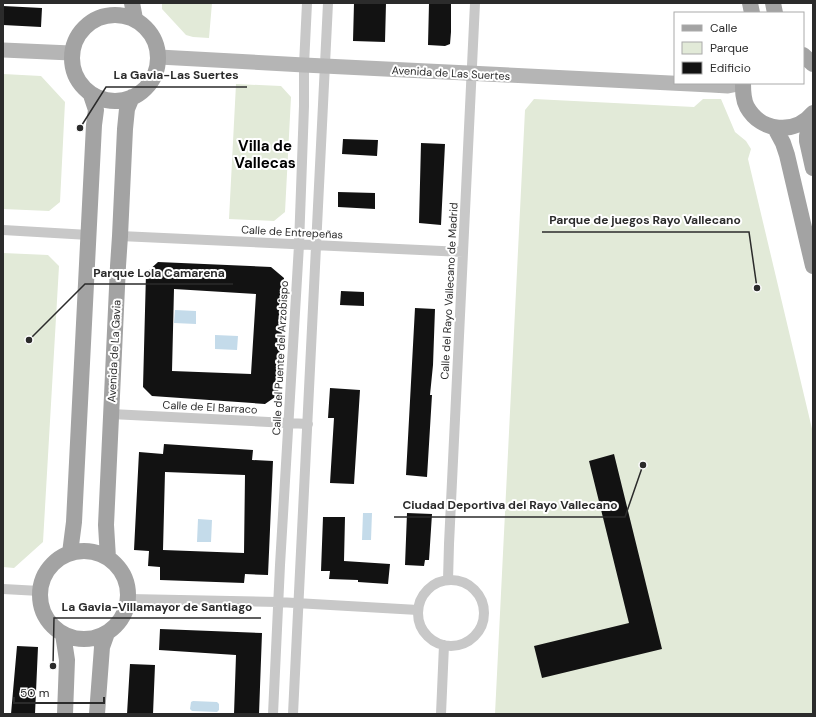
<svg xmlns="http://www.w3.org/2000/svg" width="816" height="717" font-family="'DM Sans',sans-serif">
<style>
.green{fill:#e2ead8}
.water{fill:#c4dbea}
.building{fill:#121212;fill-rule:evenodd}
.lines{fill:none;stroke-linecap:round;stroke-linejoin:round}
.street{stroke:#c8c8c8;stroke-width:10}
.secondary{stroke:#b5b5b5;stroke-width:15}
.primary{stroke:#a3a3a3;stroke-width:16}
.labels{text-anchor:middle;stroke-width:4;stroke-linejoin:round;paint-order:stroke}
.street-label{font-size:11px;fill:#2b2b2b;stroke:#fff}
.district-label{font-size:15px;font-weight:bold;fill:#000;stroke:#fff}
.leader{fill:none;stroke:#2b2b2b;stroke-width:1.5}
.callout-dot{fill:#2b2b2b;stroke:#fff;stroke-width:1.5}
.callout-label{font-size:12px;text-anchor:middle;font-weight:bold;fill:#2b2b2b;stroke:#fff;stroke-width:4;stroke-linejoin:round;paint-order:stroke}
</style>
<rect width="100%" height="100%" fill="#fff"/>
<path class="green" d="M 162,3 L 212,3 L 209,38 L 193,37 L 186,35 L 162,9 Z
M 3,74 L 41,76 L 65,102 L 60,202 L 49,211 L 3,209 Z
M 236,84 L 281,86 L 291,97 L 285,212 L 274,221 L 229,219 Z
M 534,99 L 694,107 L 703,99 L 721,99 L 735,132 L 746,141 L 751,149 L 748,159 L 813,433 L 813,714 L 495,714 L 525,110 Z
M 3,253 L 48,255 L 59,266 L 43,542 L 14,568 L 3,567 Z"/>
<path class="water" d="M 175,310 L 196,311 L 196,324 L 174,323 Z
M 215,335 L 238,336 L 237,350 L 215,349 Z
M 363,513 L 372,513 L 371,540 L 362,540 Z
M 198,519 L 212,520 L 211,542 L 197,542 Z
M 193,701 L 217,702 L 219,704 L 219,710 L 217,712 L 192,711 L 190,709 L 191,702 Z"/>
<path class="building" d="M 354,3 L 386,3 L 385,42 L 353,41 Z
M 429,3 L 451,3 L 451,32 L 450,44 L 445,46 L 428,45 Z
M 3,6 L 42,8 L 41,27 L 3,25 Z
M 343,139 L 378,140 L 377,156 L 342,154 Z
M 421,143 L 445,144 L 441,225 L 419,223 Z
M 338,192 L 375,193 L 375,209 L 338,207 Z
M 158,262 L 271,267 L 284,278 L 282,335 L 278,395 L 265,404 L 152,396 L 143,387 L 146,273 ZM 174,289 L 256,294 L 251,374 L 172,371 Z
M 341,291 L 364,292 L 364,306 L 340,305 Z
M 415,308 L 435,309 L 433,365 L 430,395 L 432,395 L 427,477 L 406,475 Z
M 330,388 L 360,390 L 354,484 L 330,483 L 334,418 L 328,418 Z
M 164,444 L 253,450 L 252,460 L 273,461 L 268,575 L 245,574 L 244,583 L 160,580 L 160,567 L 148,566 L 149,551 L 134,550 L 139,452 L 163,454 ZM 165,472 L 245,475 L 244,553 L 163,550 Z
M 614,454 L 662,649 L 542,678 L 534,646 L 629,623 L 589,461 Z
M 407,513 L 432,514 L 429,560 L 425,560 L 424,566 L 405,565 Z
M 323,517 L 345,517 L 344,561 L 390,564 L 388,584 L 358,582 L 358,580 L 329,579 L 330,571 L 321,571 Z
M 160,629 L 262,633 L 259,714 L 234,714 L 236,655 L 159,650 Z
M 17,646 L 38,647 L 35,714 L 11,714 Z
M 130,664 L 155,665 L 153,714 L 127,714 Z"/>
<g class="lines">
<path class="street" d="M 3,230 L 89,235
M 120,236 L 463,252
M 111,414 L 308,424
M 448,580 L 449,544 L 475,3
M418 613a33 33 0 1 1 66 0a33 33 0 1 1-66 0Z
M 3,589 L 40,591
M 129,599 L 278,602 L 418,610
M 273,714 L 280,565 L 299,245 L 304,106 L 304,65 L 307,3
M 293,714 L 328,3
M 441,714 L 444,645"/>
<path class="secondary" d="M 3,50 L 71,53
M 159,57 L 304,65 L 711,85 L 728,86 L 743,83"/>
<path class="primary" d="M 132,3 L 135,19
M 750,3 L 752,13
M 773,3 L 775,13
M72 58a43 43 0 1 1 86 0a43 43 0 1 1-86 0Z
M 803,55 L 813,64
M 743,83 C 743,91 743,100 747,107 C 761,132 795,135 813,113
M 812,115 L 807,136 L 807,141 L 813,168
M 775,128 L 783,143 L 787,155 L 813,266
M40 595a44 44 0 1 1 88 0a44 44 0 1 1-88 0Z
M 70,553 L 74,522 L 94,125 L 96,110 L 91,95
M 108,558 L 106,525 L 118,266 L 120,236 L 125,129 L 127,109 L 132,97
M 63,634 L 67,660 L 65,714
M 97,714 L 102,647 L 107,633"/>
</g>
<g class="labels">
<g class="street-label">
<text transform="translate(451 73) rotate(3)" y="4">Avenida de Las Suertes</text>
<text transform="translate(292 232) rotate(3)" y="4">Calle de Entrepeñas</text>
<text transform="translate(449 291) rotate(-87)" y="4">Calle del Rayo Vallecano de Madrid</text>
<text transform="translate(114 351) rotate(-87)" y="4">Avenida de La Gavia</text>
<text transform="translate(280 358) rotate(-87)" y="4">Calle del Puente del Arzobispo</text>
<text transform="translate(210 407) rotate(3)" y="4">Calle de El Barraco</text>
</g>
<g class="district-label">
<text x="265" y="151">Villa de<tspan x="265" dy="17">Vallecas</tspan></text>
</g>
</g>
<path class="leader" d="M80 128L106 87H247M757 288L749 232H542M29 340L85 284H233M643 465L625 517H394M53 666L54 618H261"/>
<g class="callout-dot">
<circle cx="80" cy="128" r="4"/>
<circle cx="757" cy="288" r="4"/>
<circle cx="29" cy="340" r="4"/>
<circle cx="643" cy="465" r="4"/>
<circle cx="53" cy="666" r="4"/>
</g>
<g class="callout-label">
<text x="176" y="79">La Gavia-Las Suertes</text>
<text x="645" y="224">Parque de juegos Rayo Vallecano</text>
<text x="159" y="277">Parque Lola Camarena</text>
<text x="510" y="509">Ciudad Deportiva del Rayo Vallecano</text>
<text x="157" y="611">La Gavia-Villamayor de Santiago</text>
</g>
<rect width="816" height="717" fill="none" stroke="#2b2b2b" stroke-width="8"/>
<rect x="674" y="12" width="130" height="72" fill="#ffffff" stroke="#aaaaaa"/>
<rect x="682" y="25" width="20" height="6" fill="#a3a3a3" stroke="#aaaaaa"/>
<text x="710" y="32" font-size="12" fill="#2b2b2b">Calle</text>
<rect x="682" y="42" width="20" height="12" fill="#e2ead8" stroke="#aaaaaa"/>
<text x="710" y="52" font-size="12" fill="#2b2b2b">Parque</text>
<rect x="682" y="62" width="20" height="12" fill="#121212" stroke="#aaaaaa"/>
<text x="710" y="72" font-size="12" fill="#2b2b2b">Edificio</text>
<path d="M14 697v6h90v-6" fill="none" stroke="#2b2b2b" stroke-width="2"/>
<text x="20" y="697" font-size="12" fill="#2b2b2b" stroke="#ffffff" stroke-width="3" paint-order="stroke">50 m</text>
</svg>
